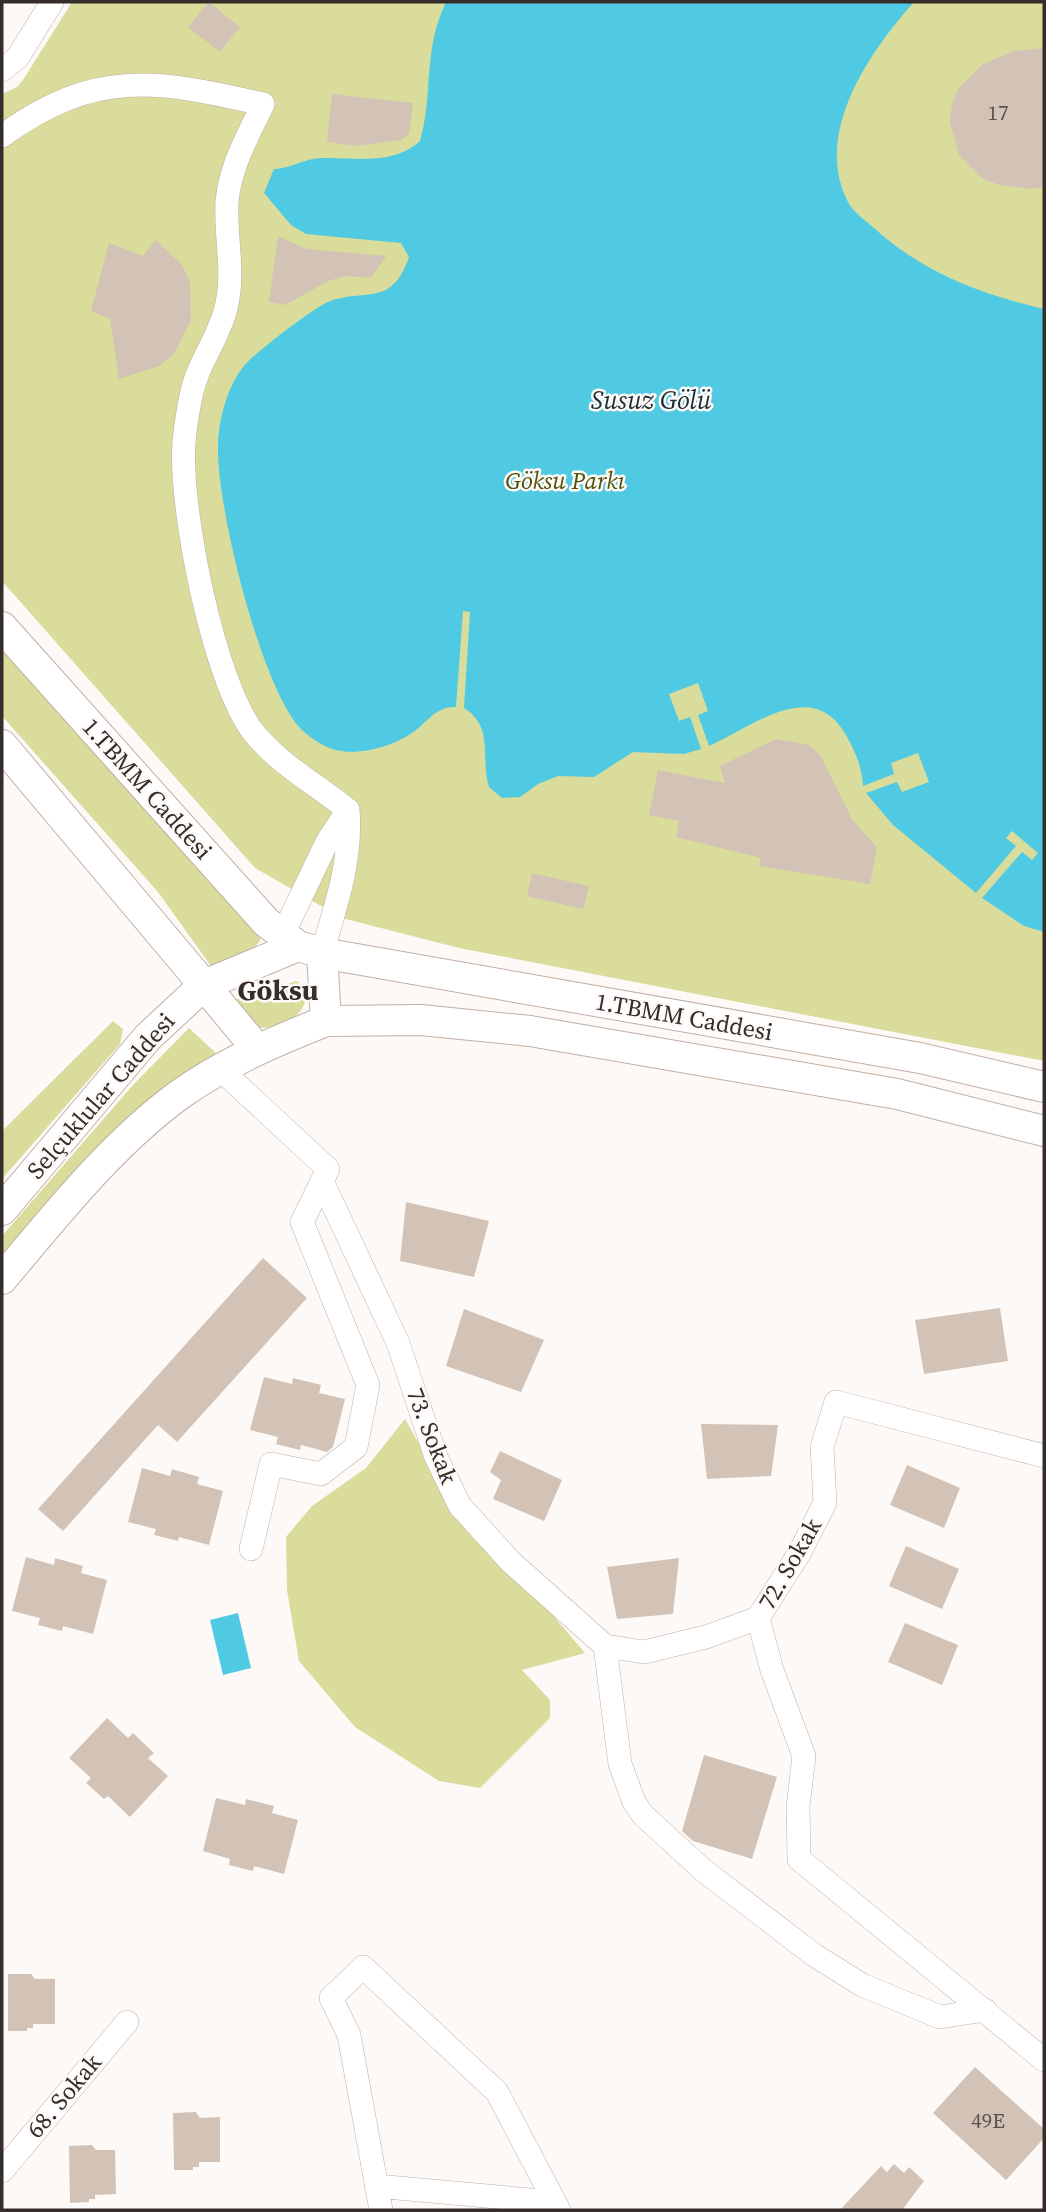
<svg xmlns="http://www.w3.org/2000/svg" width="1046" height="2212" font-family="'Source Serif 4',serif">
<style>
.green{fill:#d9dc9b}
.water{fill:#50cae2}
.building{fill:#d3c3b6}
.lines{fill:none;stroke-linecap:round;stroke-linejoin:round}
.minor-casing{stroke:#c1afa6;stroke-width:24}
.major-casing{stroke:#c1afa6;stroke-width:32}
.minor{stroke:#fff;stroke-width:23}
.major{stroke:#fff;stroke-width:30}
.labels{text-anchor:middle;stroke-width:5;stroke-linejoin:round;paint-order:stroke}
.number-label{font-size:21px;fill:#5c524d}
.park-label{font-size:24px;font-style:italic;fill:#4f500c;stroke:#fdf9f7}
.street-label{font-size:24px;fill:#352d2a;stroke:#fdf9f7}
.water-label{font-size:26px;font-style:italic;fill:#1a2f34;stroke:#fdf9f7}
.quarter-label{font-size:28px;font-weight:bold;fill:#352d2a;stroke:#fdf9f7}
</style>
<rect width="100%" height="100%" fill="#fdf9f7"/>
<path class="green" d="M 72,2 L 1044,2 L 1044,1061 L 459,948 L 342,918 L 255,868 L 2,581 L 2,94 L 17,87 L 23,80 Z
M 2,645 L 261,939 L 256,946 L 211,966 L 158,892 L 2,716 Z
M 297,981 C 327,1008 270,1041 245,1022 C 242,1019 238,1012 235,1008 L 237,999 Z
M 113,1021 L 123,1029 L 120,1044 L 2,1179 L 2,1131 Z
M 189,1028 L 218,1055 L 2,1257 L 2,1236 L 133,1085 Z
M 405,1419 L 471,1536 L 550,1612 L 585,1653 L 522,1670 L 550,1700 L 550,1718 L 480,1788 L 439,1781 L 355,1727 L 299,1661 L 287,1590 L 286,1537 L 312,1506 L 366,1468 Z"/>
<path class="water" d="M 446,2 L 914,2 C 871,50 812,133 848,202 C 853,212 865,220 874,228 C 924,273 980,294 1044,309 L 1044,932 L 1024,926 L 982,898 L 1022,852 L 1032,860 L 1038,853 L 1012,831 L 1006,838 L 1016,846 L 976,893 L 893,825 L 866,793 L 897,782 L 902,792 L 929,782 L 918,753 L 891,763 L 894,774 L 863,786 C 862,767 855,751 846,735 C 812,675 751,728 709,746 L 698,715 L 708,711 L 698,683 L 669,694 L 679,721 L 690,717 L 701,749 L 684,754 L 633,752 L 594,777 L 558,776 L 538,784 L 520,797 L 502,798 L 489,787 C 480,760 495,727 464,708 L 470,612 L 463,611 L 456,707 C 437,706 429,720 416,730 C 396,746 360,756 336,750 C 323,747 309,737 300,728 C 260,684 216,505 218,445 C 219,418 227,387 244,366 C 253,354 315,307 328,302 C 365,287 391,309 409,257 L 401,243 L 306,234 L 291,225 L 264,193 L 274,169 C 290,169 305,158 322,158 C 356,157 392,166 420,141 C 434,92 422,53 446,2 Z
M 238,1613 L 251,1668 L 223,1675 L 210,1620 Z"/>
<path class="building" d="M 209,2 L 240,27 L 220,52 L 188,27 Z
M 1044,48 L 1044,187 L 1032,189 L 999,185 L 983,179 L 959,155 L 950,122 L 952,104 L 958,89 L 983,64 L 1013,51 Z
M 332,94 L 413,103 L 409,134 L 402,140 L 356,146 L 327,142 Z
M 278,236 L 306,249 L 386,256 L 371,278 L 346,276 L 328,281 L 285,305 L 269,302 Z
M 156,240 L 182,265 L 190,282 L 191,320 L 174,354 L 159,366 L 119,379 L 110,319 L 91,311 L 109,243 L 143,256 Z
M 776,739 L 809,745 L 820,755 L 852,819 L 877,848 L 870,884 L 759,866 L 761,858 L 676,837 L 679,821 L 649,815 L 658,770 L 725,783 L 720,766 Z
M 532,873 L 589,886 L 583,909 L 527,896 Z
M 406,1202 L 489,1221 L 474,1277 L 400,1261 Z
M 263,1258 L 307,1298 L 177,1442 L 158,1425 L 63,1531 L 38,1509 Z
M 1000,1308 L 1008,1361 L 924,1374 L 915,1320 Z
M 464,1309 L 544,1340 L 521,1392 L 446,1366 Z
M 264,1377 L 292,1384 L 293,1378 L 321,1385 L 319,1393 L 345,1399 L 333,1447 L 327,1452 L 301,1445 L 300,1450 L 276,1444 L 278,1437 L 250,1430 Z
M 701,1424 L 778,1425 L 771,1476 L 707,1479 Z
M 500,1451 L 562,1480 L 544,1521 L 493,1499 L 501,1480 L 490,1472 Z
M 907,1465 L 960,1488 L 944,1528 L 890,1505 Z
M 142,1468 L 170,1476 L 172,1469 L 199,1477 L 197,1484 L 223,1491 L 209,1545 L 179,1537 L 178,1541 L 154,1535 L 156,1529 L 128,1522 Z
M 906,1546 L 959,1569 L 942,1609 L 889,1586 Z
M 26,1557 L 54,1565 L 55,1558 L 83,1566 L 81,1573 L 107,1580 L 93,1634 L 63,1626 L 62,1631 L 38,1625 L 40,1618 L 12,1611 Z
M 679,1558 L 673,1614 L 617,1619 L 607,1567 Z
M 905,1623 L 958,1645 L 942,1685 L 888,1662 Z
M 107,1718 L 128,1738 L 133,1733 L 154,1753 L 148,1758 L 168,1776 L 130,1817 L 108,1796 L 104,1799 L 86,1783 L 91,1778 L 69,1758 Z
M 704,1755 L 777,1777 L 752,1859 L 693,1841 L 682,1831 Z
M 216,1798 L 245,1805 L 246,1799 L 274,1806 L 272,1813 L 298,1820 L 284,1874 L 254,1866 L 253,1871 L 229,1865 L 230,1859 L 203,1851 Z
M 8,1974 L 31,1974 L 35,1979 L 55,1979 L 55,2024 L 33,2024 L 33,2028 L 27,2028 L 27,2031 L 8,2031 Z
M 975,2067 L 1044,2129 L 1044,2138 L 1006,2180 L 933,2113 Z
M 196,2112 L 200,2118 L 220,2117 L 220,2162 L 199,2162 L 199,2167 L 193,2167 L 193,2170 L 174,2170 L 173,2113 Z
M 92,2145 L 96,2150 L 115,2150 L 116,2194 L 95,2195 L 95,2199 L 89,2199 L 89,2202 L 70,2203 L 69,2146 Z
M 894,2164 L 904,2173 L 909,2167 L 924,2181 L 902,2210 L 840,2210 L 881,2166 L 887,2172 Z"/>
<g class="lines">
<g class="minor-casing">
<path id="minor" d="M 2,70 L 18,57 L 52,2
M 2,136 C 95,68 157,80 263,104 C 248,136 230,166 227,202 C 225,237 235,272 226,308 C 219,338 197,364 191,396 C 188,411 185,427 184,443 C 179,507 214,683 254,733 C 280,765 316,784 348,810
M 283,934 L 327,842 L 348,810
M 322,953 C 336,905 352,860 348,810
M 220,1069 L 328,1169 L 302,1222 L 368,1385 L 356,1447 L 321,1474 L 271,1464 L 251,1549
M 322,1181 L 398,1343 L 436,1457 L 460,1506 L 511,1562 L 605,1646
M 758,1618 L 772,1670 L 804,1756 L 798,1807 L 799,1859 L 1044,2060
M 605,1646 L 644,1652 L 706,1637 L 758,1618 L 800,1552 L 825,1503 L 822,1447 L 836,1402 L 1044,1456
M 605,1646 L 620,1764 L 634,1802 L 643,1815 L 703,1870 L 814,1955 L 862,1985 L 940,2017 L 985,2010
M 2,2171 L 127,2022
M 376,2186 L 553,2202 L 551,2210
M 381,2210 L 349,2035 L 331,1998 L 363,1967 L 497,2092 L 559,2210"/>
</g>
<g class="major-casing">
<path id="major" d="M 2,627 L 266,922 L 298,946
M 2,745 L 204,985 L 148,1037 L 2,1210
M 322,953 L 920,1058 L 1044,1087
M 326,1021 L 421,1020 L 530,1031 L 897,1094 L 1044,1131
M 2,1279 C 56,1215 111,1145 179,1095 C 224,1063 275,1041 326,1021 L 322,953 L 298,946 L 204,985 L 257,1049"/>
</g>
<use href="#minor" class="minor"/>
<use href="#major" class="major"/>
</g>
<g class="labels">
<g class="number-label">
<text x="998" y="120">17</text>
<text x="988" y="2128">49E</text>
</g>
<g class="park-label">
<text x="565" y="489">Göksu Parkı</text>
</g>
<g class="street-label">
<text transform="translate(147 789) rotate(48)" y="8">1.TBMM Caddesi</text>
<text transform="translate(684 1017) rotate(10)" y="8">1.TBMM Caddesi</text>
<text transform="translate(101 1096) rotate(-49)" y="8">Selçuklular Caddesi</text>
<text transform="translate(432 1436) rotate(69)" y="8">73. Sokak</text>
<text transform="translate(790 1564) rotate(-60)" y="8">72. Sokak</text>
<text transform="translate(64 2096) rotate(-50)" y="8">68. Sokak</text>
</g>
<g class="water-label">
<text x="651" y="409">Susuz Gölü</text>
</g>
<g class="quarter-label">
<text x="278" y="1000">Göksu</text>
</g>
</g>
<rect width="1046" height="2212" fill="none" stroke="#352d2a" stroke-width="7"/>
</svg>
